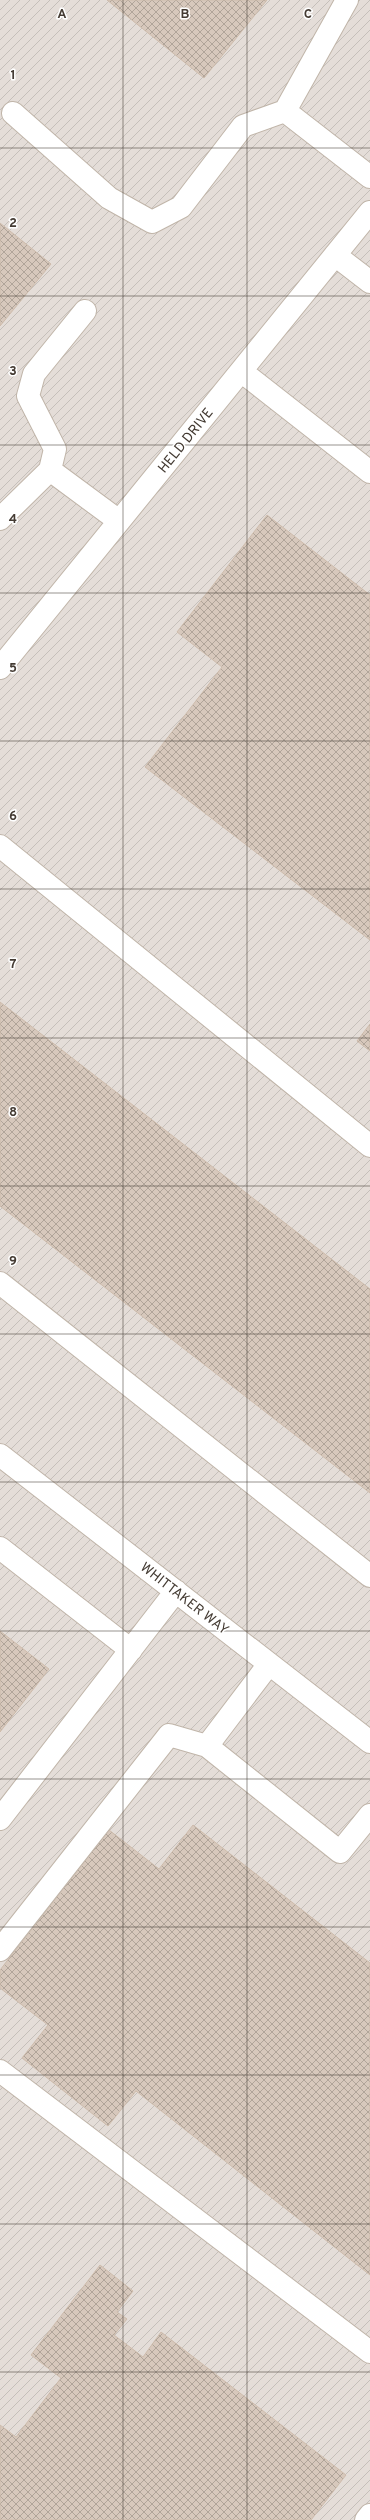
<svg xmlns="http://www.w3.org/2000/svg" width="370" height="2520" font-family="Overpass,sans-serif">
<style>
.industrial{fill:url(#industrial-furrows)}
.building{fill:url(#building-cross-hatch);stroke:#cebcac}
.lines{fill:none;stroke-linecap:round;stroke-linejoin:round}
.minor-casing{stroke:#c0b5a9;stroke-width:24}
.minor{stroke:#fff;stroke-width:22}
.grid{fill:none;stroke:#443b33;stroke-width:1;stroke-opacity:0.55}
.labels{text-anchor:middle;stroke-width:3;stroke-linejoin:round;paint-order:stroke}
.street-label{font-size:14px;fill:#443b33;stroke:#fff}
.grid-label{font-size:13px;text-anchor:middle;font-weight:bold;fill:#443b33;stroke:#fff;stroke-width:3;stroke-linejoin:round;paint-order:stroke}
</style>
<defs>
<pattern id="industrial-furrows" width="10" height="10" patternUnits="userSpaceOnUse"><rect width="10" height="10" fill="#e4ddd8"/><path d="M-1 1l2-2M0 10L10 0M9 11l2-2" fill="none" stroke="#c5bfba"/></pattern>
<pattern id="building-cross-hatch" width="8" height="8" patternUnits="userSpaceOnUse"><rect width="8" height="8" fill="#d7c8bc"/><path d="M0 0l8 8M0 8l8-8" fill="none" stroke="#b0a499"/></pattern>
</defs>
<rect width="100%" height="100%" fill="#f2ece3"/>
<path class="industrial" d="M 0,0 L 370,0 L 370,2520 L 0,2520 Z"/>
<path class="building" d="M 107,0 L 267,0 L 204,78 Z
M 0,223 L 51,264 L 0,326 Z
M 267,515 L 370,595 L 370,940 L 145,767 L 222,667 L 177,632 Z
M 0,1002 L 370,1289 L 370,1493 L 0,1206 Z
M 370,1024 L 370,1051 L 357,1041 Z
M 0,1631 L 49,1669 L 0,1732 Z
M 193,1825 L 370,1963 L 370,2275 L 136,2091 L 108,2126 L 22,2058 L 48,2025 L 0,1988 L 0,1970 L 109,1830 L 159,1869 Z
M 100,2265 L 133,2291 L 117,2312 L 127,2319 L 114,2335 L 143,2357 L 161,2332 L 346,2475 L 311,2520 L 0,2520 L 0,2425 L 16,2437 L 61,2378 L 31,2355 Z"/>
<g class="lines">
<g class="minor-casing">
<path id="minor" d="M 347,0 L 285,111 L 370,177
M 13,113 L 109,198 L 152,222 L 181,207 L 243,126 L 285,111
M 335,255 L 370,282
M 241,371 L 370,472
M 50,470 L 55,449 L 28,396 L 34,374 L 85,311
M 0,519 L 50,470 L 119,521
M 0,668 L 370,212
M 0,846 L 370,1146
M 0,1283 L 370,1576
M 0,1455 L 370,1742
M 0,1548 L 131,1650
M 207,1746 L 269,1664
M 0,1819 L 176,1591
M 0,1950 L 169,1735 L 207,1746 L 340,1852 L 370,1815
M 0,2071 L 370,2352
M 366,2520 L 370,2515"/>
</g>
<use href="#minor" class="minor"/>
</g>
<path class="grid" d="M 123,0 L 123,2520M 247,0 L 247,2520M 0,148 L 370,148M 0,296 L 370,296M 0,445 L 370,445M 0,593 L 370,593M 0,741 L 370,741M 0,889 L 370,889M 0,1038 L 370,1038M 0,1186 L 370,1186M 0,1334 L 370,1334M 0,1482 L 370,1482M 0,1631 L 370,1631M 0,1779 L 370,1779M 0,1927 L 370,1927M 0,2075 L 370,2075M 0,2224 L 370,2224M 0,2372 L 370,2372"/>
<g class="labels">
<g class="street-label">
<text transform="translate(185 440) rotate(-51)" y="5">HELD DRIVE</text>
<text transform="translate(185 1598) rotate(38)" y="5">WHITTAKER WAY</text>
</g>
</g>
<g class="grid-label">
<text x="62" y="18">A</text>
<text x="185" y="18">B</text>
<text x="308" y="18">C</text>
<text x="13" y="79">1</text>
<text x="13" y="227">2</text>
<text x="13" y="375">3</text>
<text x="13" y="523">4</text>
<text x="13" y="672">5</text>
<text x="13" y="820">6</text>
<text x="13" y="968">7</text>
<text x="13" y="1116">8</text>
<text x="13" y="1265">9</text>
</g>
</svg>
